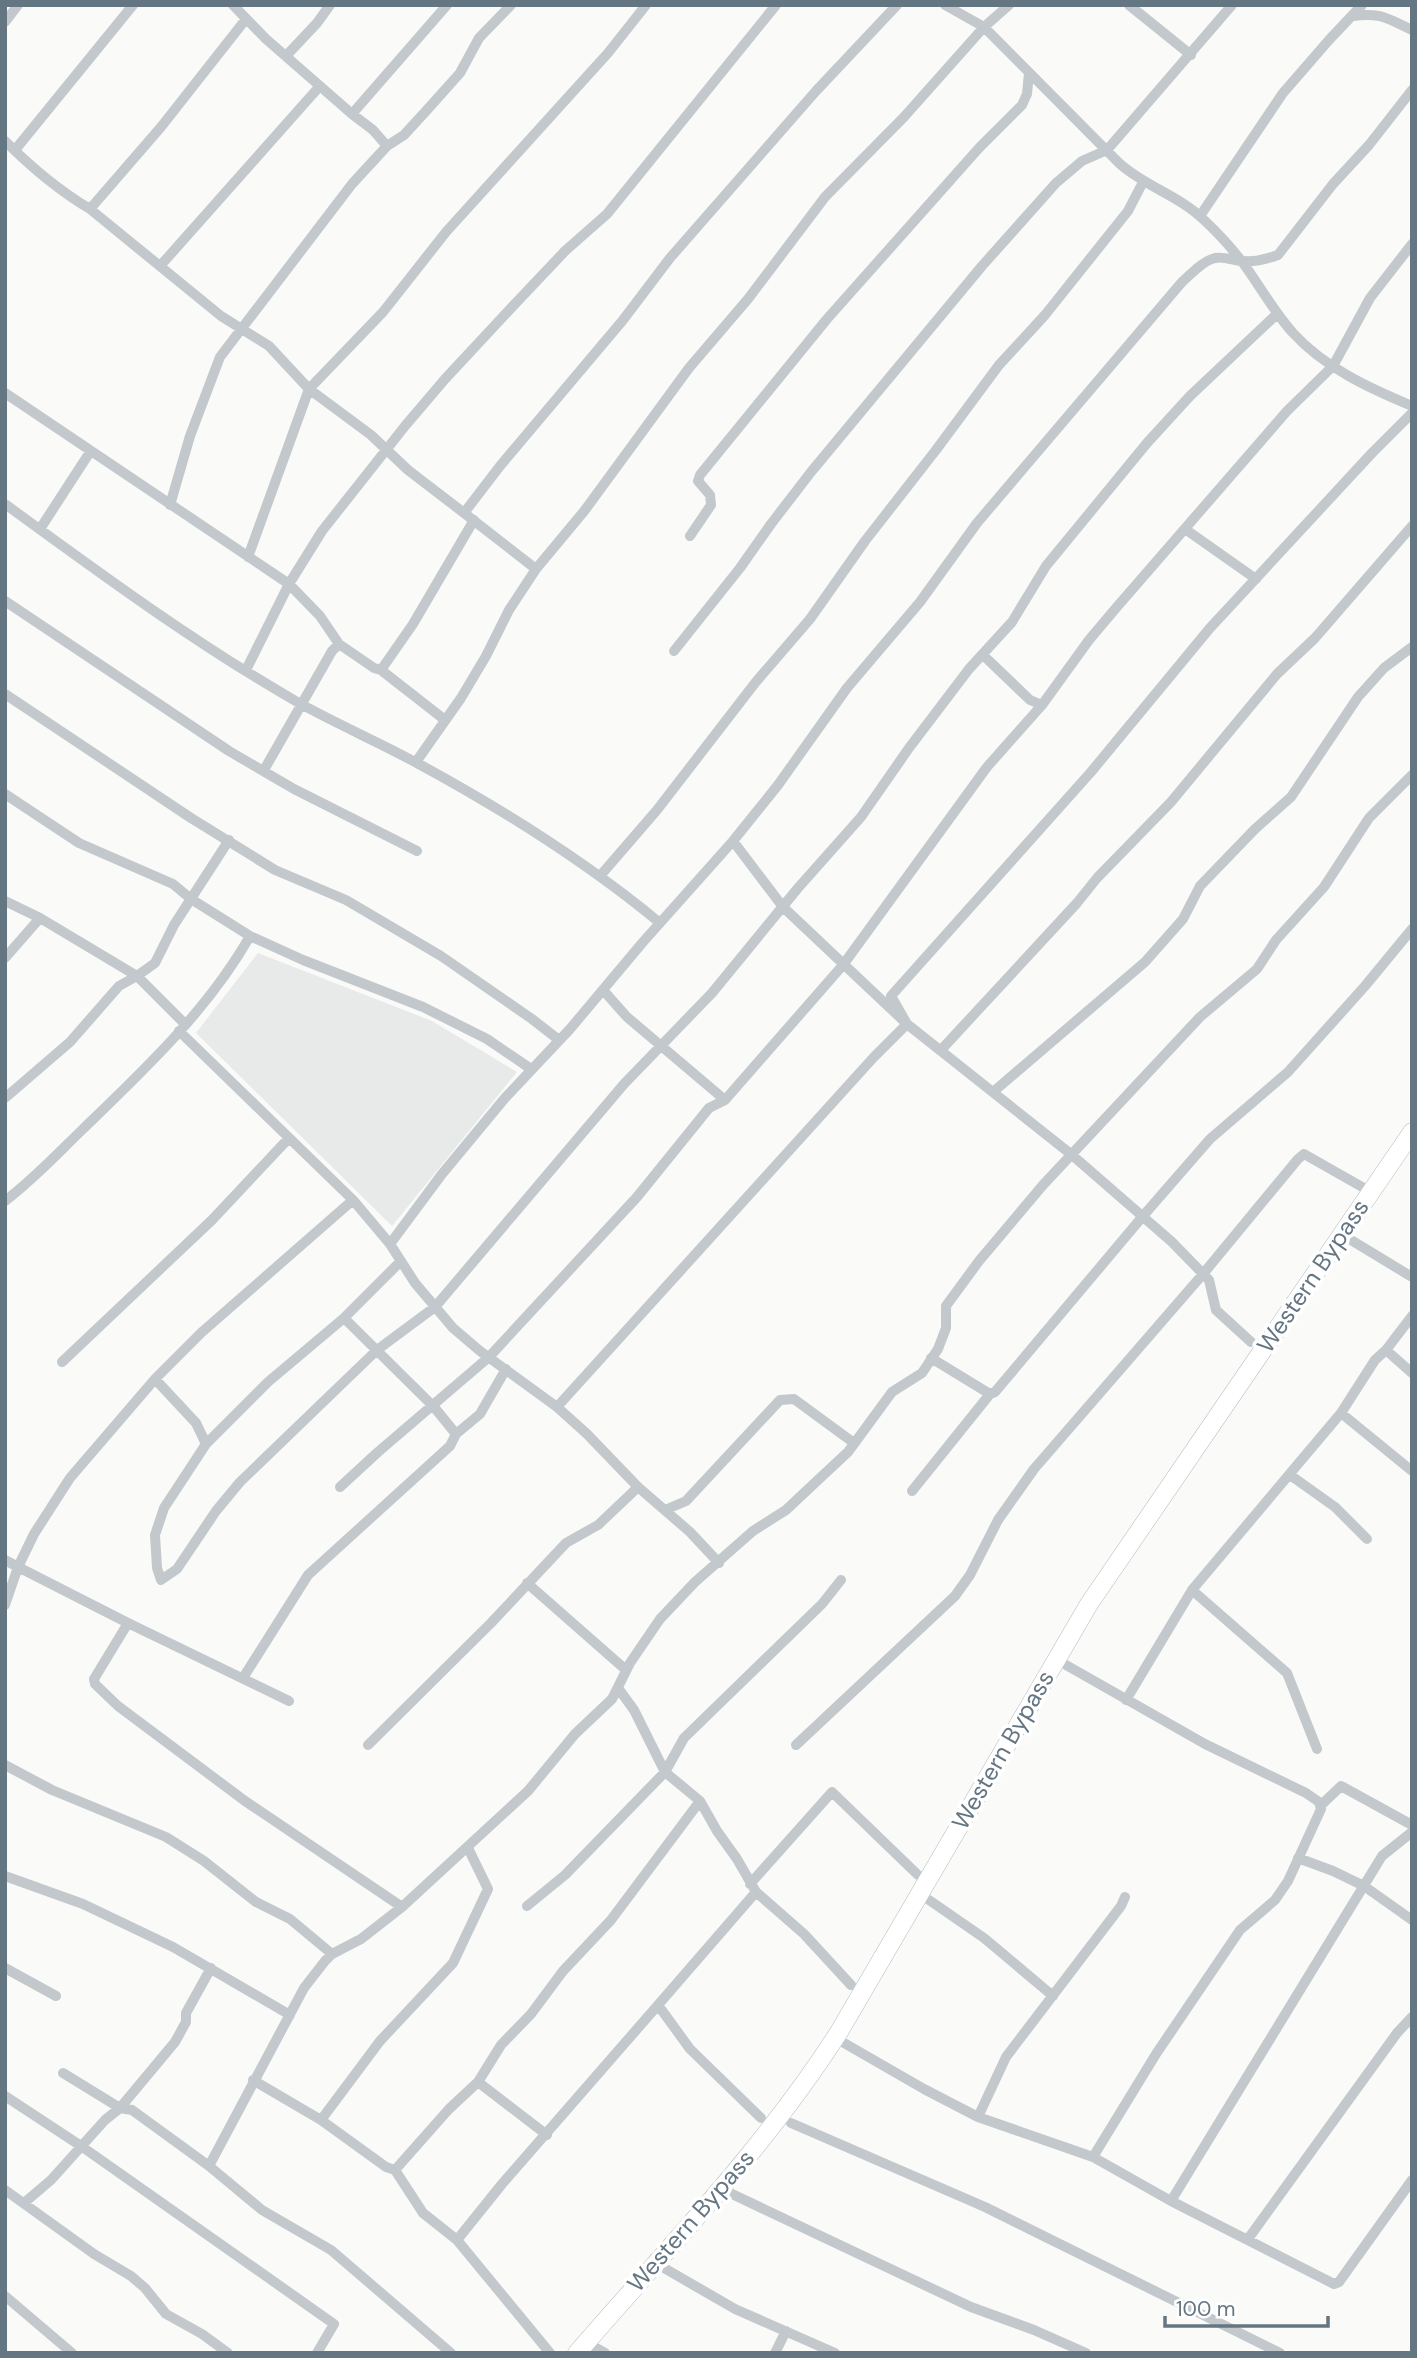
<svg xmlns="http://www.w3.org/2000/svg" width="1417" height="2358" font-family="'DM Sans',sans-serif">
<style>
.built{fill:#e8e9e9}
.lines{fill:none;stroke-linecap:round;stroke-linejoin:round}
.primary-casing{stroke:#b5babe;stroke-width:19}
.minor{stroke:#c3c8cc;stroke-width:10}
.primary{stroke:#fff;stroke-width:18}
.labels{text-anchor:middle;stroke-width:7;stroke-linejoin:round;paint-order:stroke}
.street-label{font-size:24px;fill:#657683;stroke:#fff}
</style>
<rect width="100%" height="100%" fill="#fafaf8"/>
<path class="built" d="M 258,953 L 432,1021 L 517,1072 L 392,1226 L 196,1033 Z"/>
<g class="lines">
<g class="primary-casing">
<path id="primary" d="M 577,2353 C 667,2249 765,2148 839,2032 L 1089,1604 L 1412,1132"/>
</g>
<path class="minor" d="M 233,5 L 266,39 L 352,114 L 447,5
M 897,5 L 816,91 L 670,258 L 623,320 L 500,466 L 464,513 L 536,569 L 585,510 L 689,368 L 748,299 L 825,197 L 904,117 L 984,27 L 945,5
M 1009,5 L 984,27 L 1119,163 C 1144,186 1178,195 1203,219 C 1218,233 1231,247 1243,263 C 1260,286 1274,312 1293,333 C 1325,368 1369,388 1412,406
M 1129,5 L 1191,55
M 1353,16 C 1381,12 1388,19 1412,30
M 5,22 L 18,5
M 286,56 L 317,23 L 330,5
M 352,114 L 373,130 L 387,146
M 5,141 C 31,167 58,190 90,209 L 221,316 L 269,346 L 309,389 L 371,435 L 408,470 L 464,513
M 15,150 L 133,5
M 90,209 L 161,127 L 246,19
M 1200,216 L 1283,93 L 1329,40 L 1362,5
M 161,265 L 319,87
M 5,393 L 289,584 L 320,616 L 339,644 L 374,668 L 381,670 L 445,720
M 5,504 C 101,574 196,644 299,703 C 337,724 378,742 417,763 C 502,809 585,861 660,923
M 170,505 L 190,436 L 220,357 L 352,184 L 387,146 L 404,135 L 426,111 L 460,73 L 479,38 L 511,5
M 40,529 L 90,452
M 1185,529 L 1256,579
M 690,536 L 711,505 L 710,495 L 698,481 L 700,475 L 827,319 L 979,148 L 1022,105 L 1027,94 L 1029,73
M 248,557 L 309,389 L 383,312 L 446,232 L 608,53 L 646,5
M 5,601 L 229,751 L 294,789 L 417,851
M 674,651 L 740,568 L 771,524 L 811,472 L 982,266 L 1056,183 L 1082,161 L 1107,150 L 1232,5
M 983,655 L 1030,700 L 1042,705 L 1089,640 L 1116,608 L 1287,411 L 1333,366 L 1370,298 L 1412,244
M 246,670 L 289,584 L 322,531 L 405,426 L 445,379 L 513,306 L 565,251 L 607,214 L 776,5
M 381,670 L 413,624 L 474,520
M 5,694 L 191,818 L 275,870 L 346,900 L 441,956 L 532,1019 L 559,1040
M 416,762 L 461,698 L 486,656 L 509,610 L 536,569
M 264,770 L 332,651 L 339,644
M 5,794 L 79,843 L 173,884 L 191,899 L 250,936 L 303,960 L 423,1007 L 487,1039 L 531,1069
M 733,841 L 783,907 L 907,1024 L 1072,1155 L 1172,1242 L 1209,1280 L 1216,1310 L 1251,1342
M 600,876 L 657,810 L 755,683 L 810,619 L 865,541 L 936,450 L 999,365 L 1045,315 L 1128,211 L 1143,182
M 5,901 L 40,918 L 137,976 L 185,1024
M 5,958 L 40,918
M 603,990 L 627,1017 L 725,1100
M 179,1031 L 353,1200 L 390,1244 L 442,1174 L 505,1098 L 570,1029 L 643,942 L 733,841 L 778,785 L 847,688 L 920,602 L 977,523 L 1182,282 C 1192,273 1203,261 1215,258 C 1225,256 1234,261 1244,261 C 1256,262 1267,259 1278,255 L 1333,184 L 1369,145 L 1412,90
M 941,1050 L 1077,903 L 1097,878 L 1171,802 L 1277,674 L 1315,638 L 1412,526
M 993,1092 L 1145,962 L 1183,919 L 1200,886 L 1255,829 L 1291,797 L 1358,697 L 1384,668 L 1412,647
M 5,1098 L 70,1042 L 119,986 L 137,976 L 155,963 L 174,925 L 229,840
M 5,1201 C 34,1179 57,1154 83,1129 C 144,1070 208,1010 250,936
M 1351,1240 L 1412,1277
M 390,1244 L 415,1283 L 453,1328 L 480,1351 L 557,1407 L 587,1434 L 638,1487 L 690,1532 L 719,1563
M 400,1262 L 344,1318 L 268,1382 L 206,1444 L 164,1508 L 155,1535 L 157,1568 L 161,1580 L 177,1569 L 216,1511 L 240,1482 L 377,1350 L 435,1307 L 624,1084 L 712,993 L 798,888 L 861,817 L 909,748 L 969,669 L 1012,622 L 1046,566 L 1147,443 L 1190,396 L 1277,314
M 344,1318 L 434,1407 L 456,1434
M 1386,1350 L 1412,1373
M 931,1358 L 990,1394
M 62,1362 L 212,1220 L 289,1138
M 155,1379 L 196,1423 L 206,1444
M 557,1407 L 873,1058 L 907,1024 L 891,996 L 1091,772 L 1210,628 L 1372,453 L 1412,413
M 1341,1413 L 1412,1471
M 1290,1475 L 1335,1507 L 1367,1539
M 340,1487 L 378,1452 L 489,1357 L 637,1197 L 709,1108 L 725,1100 L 843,965 L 987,767 L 1042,705
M 912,1491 L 990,1394 L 995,1392 L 1143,1216 L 1210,1139 L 1288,1072 L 1365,986 L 1412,929
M 665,1510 L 686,1501 L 780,1400 L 794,1399 L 854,1443
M 5,1560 L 18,1567 L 34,1534 L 70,1478 L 155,1379 L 202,1332 L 353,1200
M 527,1583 L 626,1670
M 1192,1590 L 1287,1673 L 1317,1749
M 5,1605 L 18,1567 L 128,1623 L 94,1679 L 95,1684 L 118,1706 L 245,1801 L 402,1907
M 128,1623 L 289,1701
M 243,1678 L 308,1575 L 450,1446 L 456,1434 L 480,1414 L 506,1369
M 618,1688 L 634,1710 L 665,1772 L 700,1801 L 717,1831 L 737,1859 L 756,1892 L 804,1934 L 851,1985
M 1126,1700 L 1192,1590 L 1341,1413 L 1375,1360 L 1386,1350 L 1412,1316
M 368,1745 L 491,1623 L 566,1543 L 598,1525 L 638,1487
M 796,1745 L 955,1596 L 970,1575 L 998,1520 L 1034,1469 L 1203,1274 L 1298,1159 L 1304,1154 L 1371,1192
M 5,1765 L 52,1790 L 166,1837 L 204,1861 L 256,1902 L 290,1919 L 332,1954
M 1321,1805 L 1341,1786 L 1412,1825
M 1298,1858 L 1333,1871 L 1364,1886 L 1412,1920
M 5,1876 L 83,1904 L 173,1947 L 290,2015
M 750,1884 L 832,1792 L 918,1875
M 756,1892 L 658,2005 L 690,2049 L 761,2118
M 929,1900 L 984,1938 L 1053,1996
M 527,1906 L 565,1875 L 665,1772 L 684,1738 L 822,1604 L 841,1580
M 5,1968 L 56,1996
M 844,2043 L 924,2089 L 978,2117 L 1093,2157 L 1156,2054 L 1240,1930 L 1275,1900 L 1288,1881 L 1321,1809 L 1319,1802 L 1306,1793 L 1205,1744 L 1066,1665
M 63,2073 L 120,2108 L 175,2042 L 186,2022 L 186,2013 L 211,1968
M 253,2080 L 321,2120 L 386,2167 L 395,2170 L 423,2213 L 457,2240 L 550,2353
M 478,2082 L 547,2135
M 5,2096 L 81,2146 L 334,2324 L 317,2353
M 978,2117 L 1006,2057 L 1121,1906 L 1125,1897
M 321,2120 L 380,2041 L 453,1963 L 488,1889 L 468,1848
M 791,2123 L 985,2207 L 1280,2353
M 1093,2157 L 1171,2201 L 1334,2284 L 1339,2282 L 1412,2180
M 395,2170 L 449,2109 L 478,2082 L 501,2045 L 531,2014 L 563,1971 L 611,1920 L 700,1801
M 5,2190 L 94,2254 L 131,2276 L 145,2288 L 166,2314 L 202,2334 L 228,2353
M 732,2194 L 971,2307 L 1034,2330 L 1086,2353
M 1171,2201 L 1382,1856 L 1412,1832
M 24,2203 L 51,2180 L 105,2120 L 120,2108 L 132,2110 L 209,2166
M 1248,2239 L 1397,2033 L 1412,2017
M 457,2240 L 502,2184 L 658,2005
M 664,2268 L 735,2309 L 835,2353
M 5,2296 L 72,2353
M 594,2347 L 605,2353
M 451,2353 L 331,2250 L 262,2210 L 209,2166 L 304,1988 L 325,1961 L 332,1954 L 361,1939 L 402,1907 L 528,1791 L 575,1734 L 612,1699 L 630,1663 L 660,1619 L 695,1582 L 753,1531 L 786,1510 L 819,1479 L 848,1452 L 892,1392 L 922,1373 L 938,1349 L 946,1328 L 946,1306 L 979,1261 L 1043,1185 L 1200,1017 L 1257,969 L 1276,940 L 1324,887 L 1369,818 L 1412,775
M 775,2353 L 786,2331"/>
<use href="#primary" class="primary"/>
</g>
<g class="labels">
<g class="street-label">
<text transform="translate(1313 1276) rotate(-56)" y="8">Western Bypass</text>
<text transform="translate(1003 1750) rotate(-60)" y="8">Western Bypass</text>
<text transform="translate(691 2221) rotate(-49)" y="8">Western Bypass</text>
</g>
</g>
<rect width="1417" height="2358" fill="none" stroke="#657683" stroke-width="14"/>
<path d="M1165 2316v10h163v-10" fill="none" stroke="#657683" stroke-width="3.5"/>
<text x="1176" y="2316" font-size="21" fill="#657683" stroke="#ffffff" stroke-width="5" paint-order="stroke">100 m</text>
</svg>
